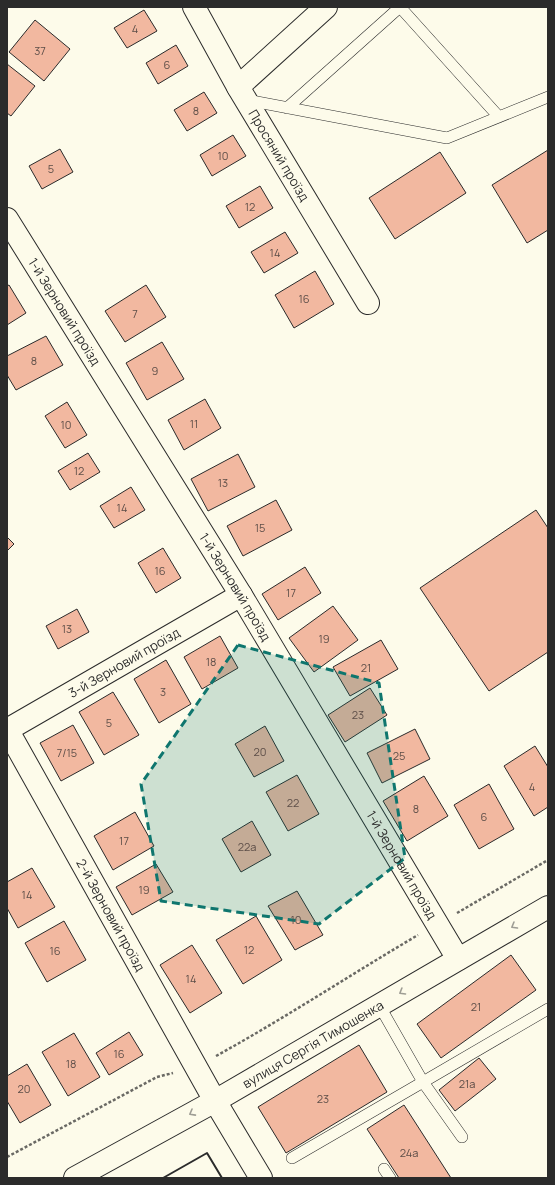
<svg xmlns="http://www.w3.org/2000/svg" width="555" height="1185" font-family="Manrope,sans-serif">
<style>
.building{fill:#f2b8a0;stroke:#2b2b2b}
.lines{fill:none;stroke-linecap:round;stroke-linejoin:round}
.service-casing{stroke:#2b2b2b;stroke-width:12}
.minor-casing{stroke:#2b2b2b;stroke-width:24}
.tertiary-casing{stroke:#2b2b2b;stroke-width:24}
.path{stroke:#6a6964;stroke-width:2.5;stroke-dasharray:3 2;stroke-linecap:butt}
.service{stroke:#fdfbea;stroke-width:11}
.minor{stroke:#fdfbea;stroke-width:22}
.tertiary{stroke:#fdfbea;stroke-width:22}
.wall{stroke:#2b2b2b;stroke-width:2}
.oneway{stroke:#9e9d94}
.marked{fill:#0f766e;fill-opacity:0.2;stroke:#0f766e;stroke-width:3;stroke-dasharray:8 5;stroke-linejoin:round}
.labels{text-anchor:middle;stroke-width:3;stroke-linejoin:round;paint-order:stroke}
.number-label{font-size:11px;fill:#5d4e48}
.street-label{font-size:13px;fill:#2b2b2b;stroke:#fdfbea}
</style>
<rect width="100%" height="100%" fill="#fdfbea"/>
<path class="building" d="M 144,10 L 157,31 L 127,48 L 114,28 Z
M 35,20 L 70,49 L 44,81 L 9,52 Z
M 176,45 L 188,66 L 158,84 L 146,63 Z
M 7,64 L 35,86 L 11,116 L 7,113 Z
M 204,92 L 217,113 L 187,131 L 174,110 Z
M 233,135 L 246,156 L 212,176 L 200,155 Z
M 60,149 L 73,172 L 42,189 L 29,166 Z
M 548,150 L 548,230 L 527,243 L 492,185 Z
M 440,152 L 466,193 L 395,239 L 369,198 Z
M 260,186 L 273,208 L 239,228 L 226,206 Z
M 285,232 L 298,253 L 264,273 L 251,252 Z
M 315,271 L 334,304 L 294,328 L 275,295 Z
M 9,285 L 26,313 L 7,325 L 7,286 Z
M 146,285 L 166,317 L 125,342 L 105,311 Z
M 46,336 L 63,365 L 16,390 L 7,375 L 7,356 Z
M 162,342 L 184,379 L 147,400 L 126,363 Z
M 205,399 L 221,428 L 184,450 L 168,420 Z
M 67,402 L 87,435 L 65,448 L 45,416 Z
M 88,453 L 100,472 L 70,490 L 58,471 Z
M 238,454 L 255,487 L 208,511 L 191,479 Z
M 131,487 L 145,510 L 114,528 L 100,506 Z
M 276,500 L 292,530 L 243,556 L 227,526 Z
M 536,510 L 548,528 L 548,652 L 489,691 L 420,588 Z
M 7,537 L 14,544 L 7,551 Z
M 163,548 L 181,578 L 156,593 L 138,563 Z
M 305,567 L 321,593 L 278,620 L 262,594 Z
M 333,606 L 358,640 L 314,672 L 289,638 Z
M 77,609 L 89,632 L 58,649 L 46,626 Z
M 220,636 L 238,668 L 202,689 L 184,657 Z
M 381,640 L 398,669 L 350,696 L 333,667 Z
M 166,660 L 191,704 L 159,723 L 134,679 Z
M 370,688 L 387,715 L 345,742 L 328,715 Z
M 113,692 L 139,735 L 104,755 L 79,712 Z
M 73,725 L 94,763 L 61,781 L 40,743 Z
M 265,726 L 284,761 L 254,777 L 235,744 Z
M 415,729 L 430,759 L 382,783 L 367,753 Z
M 535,746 L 548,767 L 548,807 L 534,816 L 504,766 Z
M 297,775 L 319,814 L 288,831 L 266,792 Z
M 424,776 L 448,816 L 407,841 L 383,801 Z
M 489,784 L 514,829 L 479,849 L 454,805 Z
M 135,812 L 154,846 L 113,870 L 94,836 Z
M 252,821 L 271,855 L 241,872 L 222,839 Z
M 156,864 L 173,892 L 132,915 L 116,887 Z
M 32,868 L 55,907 L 18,928 L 7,908 L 7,882 Z
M 297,891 L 323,935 L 295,950 L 268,906 Z
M 256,916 L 282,960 L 243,984 L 216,940 Z
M 64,921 L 86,960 L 47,982 L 25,943 Z
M 192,945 L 222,993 L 190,1013 L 160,965 Z
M 511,955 L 536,990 L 441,1058 L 417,1024 Z
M 129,1032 L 143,1055 L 109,1075 L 96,1053 Z
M 74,1033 L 100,1077 L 68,1096 L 42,1052 Z
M 359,1045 L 387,1092 L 286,1153 L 258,1107 Z
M 479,1058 L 496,1079 L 455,1111 L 439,1090 Z
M 27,1064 L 51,1105 L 20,1123 L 7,1101 L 7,1076 Z
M 404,1105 L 451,1178 L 399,1178 L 367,1129 Z"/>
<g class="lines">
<g class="service-casing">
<path id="service" d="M 247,100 L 447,138 L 548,97
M 287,108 L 400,7 L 499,117
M 462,1137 L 423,1082 L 548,1009
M 292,1158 L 423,1082 L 379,1005
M 384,1169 L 390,1178"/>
</g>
<g class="minor-casing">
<g id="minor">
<path id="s1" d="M 194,7 L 238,87 L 368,303"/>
<path d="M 238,87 L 326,7"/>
<path id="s2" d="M 7,219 L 241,595 L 458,959"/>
<path id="s3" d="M 7,729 L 215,1101 L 261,1178"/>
<path id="s4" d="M 7,730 L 241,595"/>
</g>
</g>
<g class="tertiary-casing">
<g id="tertiary">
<path id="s5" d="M 75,1178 L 215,1101 L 548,907"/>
</g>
</g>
<path class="path" d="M 457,913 L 548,860
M 216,1056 C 285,1018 350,975 418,935
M 7,1157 L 157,1077 L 173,1073"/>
<use href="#service" class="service"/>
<use href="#minor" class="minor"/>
<use href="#tertiary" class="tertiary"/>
<path class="wall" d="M 163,1178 L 207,1153 L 222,1178"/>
</g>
<defs><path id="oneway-chevron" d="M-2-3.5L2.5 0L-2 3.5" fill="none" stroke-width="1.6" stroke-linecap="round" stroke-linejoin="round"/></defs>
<g class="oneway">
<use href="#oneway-chevron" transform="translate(514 926) rotate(150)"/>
<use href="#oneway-chevron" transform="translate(402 992) rotate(149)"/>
<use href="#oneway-chevron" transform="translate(192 1113) rotate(151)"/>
</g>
<path class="marked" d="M 238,645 L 379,683 L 405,858 L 319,924 L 161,901 L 141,784 Z"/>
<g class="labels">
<g class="number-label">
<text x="135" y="33">4</text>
<text x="40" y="55">37</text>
<text x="167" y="69">6</text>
<text x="196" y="115">8</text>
<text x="223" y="160">10</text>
<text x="51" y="173">5</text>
<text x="250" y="211">12</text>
<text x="275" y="257">14</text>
<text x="304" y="303">16</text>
<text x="135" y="318">7</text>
<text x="34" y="365">8</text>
<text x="155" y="375">9</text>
<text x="194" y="428">11</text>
<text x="66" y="429">10</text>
<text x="79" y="475">12</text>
<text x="223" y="487">13</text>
<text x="122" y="512">14</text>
<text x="260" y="532">15</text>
<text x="160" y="575">16</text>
<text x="291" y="597">17</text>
<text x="67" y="633">13</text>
<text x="324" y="643">19</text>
<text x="211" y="666">18</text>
<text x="366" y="672">21</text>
<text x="163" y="696">3</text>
<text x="358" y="719">23</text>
<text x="109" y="727">5</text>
<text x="260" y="756">20</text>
<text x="67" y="757">7/15</text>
<text x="399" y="760">25</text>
<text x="532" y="791">4</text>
<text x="293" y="807">22</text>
<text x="416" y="813">8</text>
<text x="484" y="821">6</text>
<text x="124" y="845">17</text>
<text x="247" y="851">22а</text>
<text x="144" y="894">19</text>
<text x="27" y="899">14</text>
<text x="296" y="924">10</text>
<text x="249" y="954">12</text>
<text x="55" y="955">16</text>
<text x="191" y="983">14</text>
<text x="476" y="1011">21</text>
<text x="119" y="1058">16</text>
<text x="71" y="1068">18</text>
<text x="467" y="1088">21а</text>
<text x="24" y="1093">20</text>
<text x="323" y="1103">23</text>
<text x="409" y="1157">24а</text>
</g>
<g class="street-label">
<text dy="5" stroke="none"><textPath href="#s1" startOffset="171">Просяний проїзд</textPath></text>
<text dy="5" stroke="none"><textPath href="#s2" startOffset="109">1-й Зерновий проїзд</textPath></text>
<text dy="5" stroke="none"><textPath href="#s2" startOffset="433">1-й Зерновий проїзд</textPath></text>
<text dy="5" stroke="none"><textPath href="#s4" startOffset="135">3-й Зерновий проїзд</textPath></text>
<text dy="5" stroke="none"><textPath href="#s2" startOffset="757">1-й Зерновий проїзд</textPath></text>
<text dy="5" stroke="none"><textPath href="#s3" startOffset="213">2-й Зерновий проїзд</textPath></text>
<text dy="5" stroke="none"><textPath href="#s5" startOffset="273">вулиця Сергія Тимошенка</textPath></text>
</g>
</g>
<rect width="555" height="1185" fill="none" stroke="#2b2b2b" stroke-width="16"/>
</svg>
